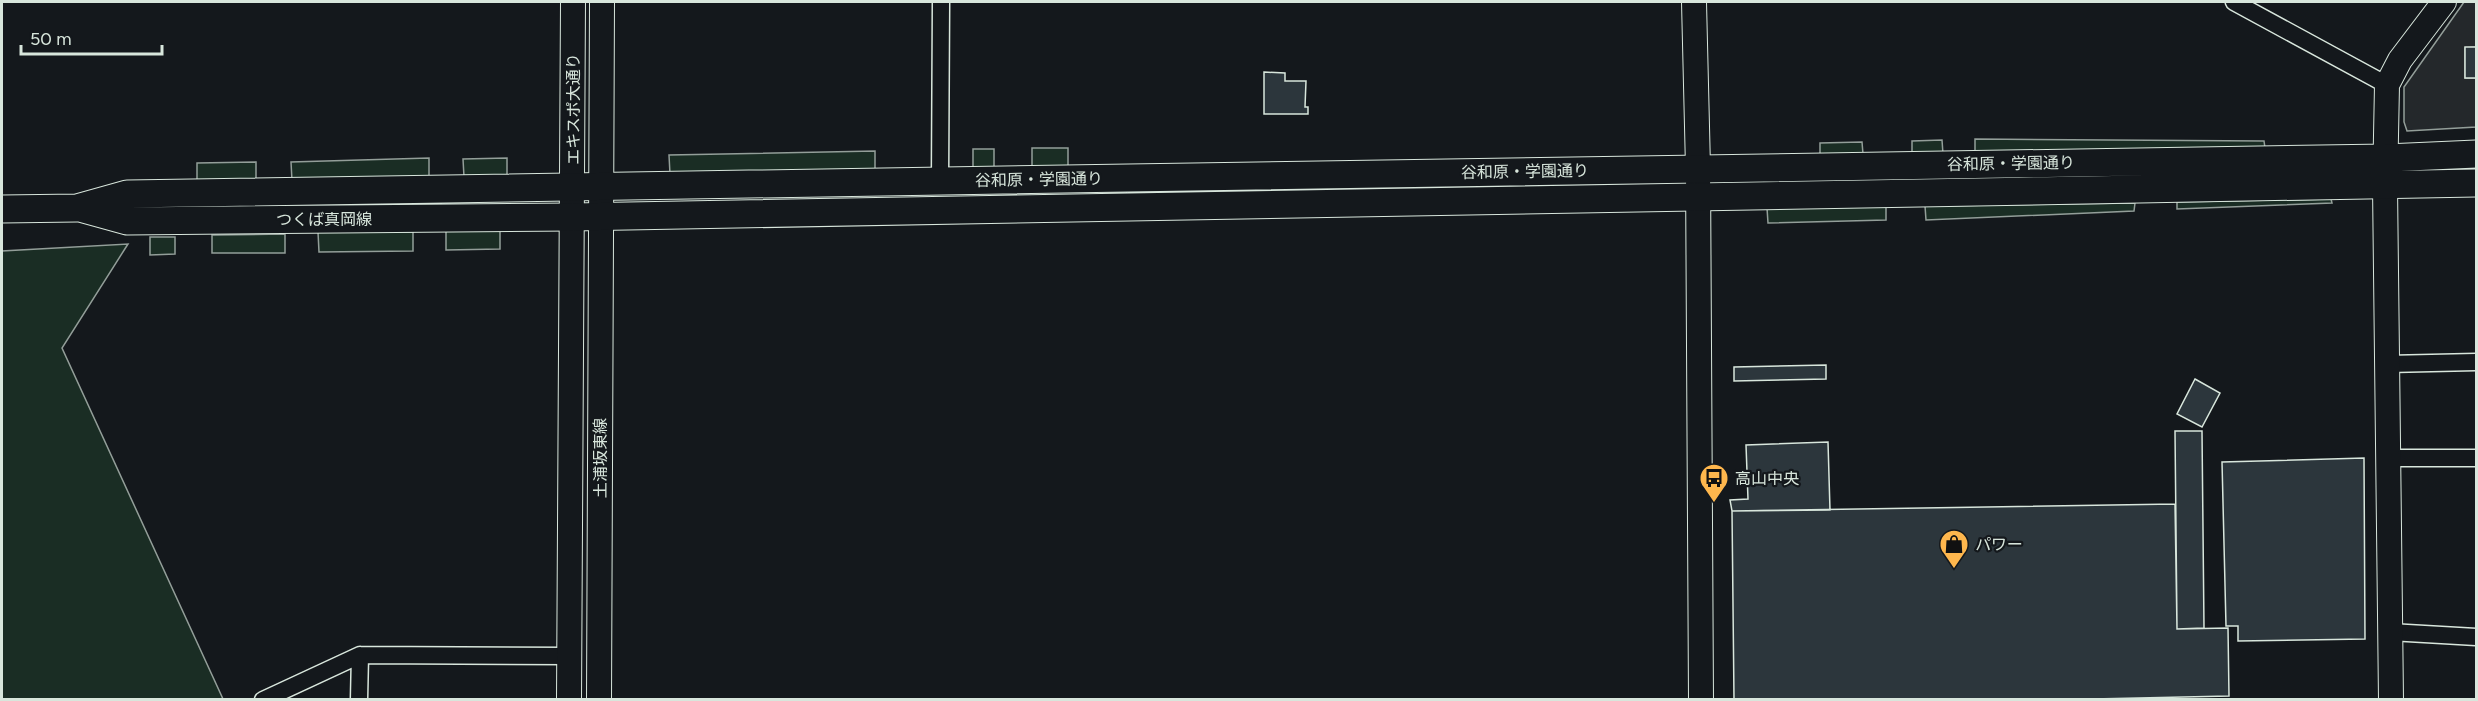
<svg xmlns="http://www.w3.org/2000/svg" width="2478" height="701" font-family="Figtree,'Noto Sans JP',sans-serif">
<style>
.green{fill:#1a2d24;stroke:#939e99;stroke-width:1.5}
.parking{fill:#24282b;stroke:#939e99;stroke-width:1.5}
.building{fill:#2c363c;stroke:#d8e6dc;stroke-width:1.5}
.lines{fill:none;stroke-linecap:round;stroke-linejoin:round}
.street-casing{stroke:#d8e6dc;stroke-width:19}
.secondary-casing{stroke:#d8e6dc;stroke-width:26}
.primary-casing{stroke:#d8e6dc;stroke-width:29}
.street{stroke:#14181c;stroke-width:16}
.secondary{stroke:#14181c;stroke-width:24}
.primary{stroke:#14181c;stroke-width:27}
.labels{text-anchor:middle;stroke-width:4.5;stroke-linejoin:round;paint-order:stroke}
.street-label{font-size:16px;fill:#d8e6dc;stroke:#14181c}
.poi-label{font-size:16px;fill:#d8e6dc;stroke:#14181c;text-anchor:start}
</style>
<rect width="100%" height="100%" fill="#14181c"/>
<path class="green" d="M 1975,139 L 2264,141 L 2265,148 L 1975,152 Z
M 1942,140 L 1943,154 L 1912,154 L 1912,141 Z
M 1862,142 L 1863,154 L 1820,156 L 1820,143 Z
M 1032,148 L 1068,148 L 1068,167 L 1032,167 Z
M 973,149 L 994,149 L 994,168 L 973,168 Z
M 875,151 L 875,170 L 670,174 L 669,155 Z
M 429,158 L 429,177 L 292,181 L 291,162 Z
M 507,158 L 507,177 L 464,177 L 463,159 Z
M 256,162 L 256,181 L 197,182 L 197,163 Z
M 2331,199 L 2332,203 L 2177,209 L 2177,202 Z
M 2135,203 L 2134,211 L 1926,220 L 1925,206 Z
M 1886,206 L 1886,220 L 1768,223 L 1767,208 Z
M 500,230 L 500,249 L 446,250 L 446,231 Z
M 318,232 L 413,232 L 413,251 L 319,252 Z
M 285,234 L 285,253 L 212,253 L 212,235 Z
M 150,237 L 175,237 L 175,254 L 150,255 Z
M 128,244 L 62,348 L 223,699 L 2,699 L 2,251 Z"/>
<path class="parking" d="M 2464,2 L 2476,2 L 2476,47 L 2465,48 L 2465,78 L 2476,78 L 2476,127 L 2407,131 L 2404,122 L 2404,87 Z"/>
<path class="building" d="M 2465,47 L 2476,47 L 2476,78 L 2465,78 Z
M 1264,72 L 1285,73 L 1285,81 L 1306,81 L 1305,107 L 1308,107 L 1308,114 L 1264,114 Z
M 1826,365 L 1826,379 L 1734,381 L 1734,367 Z
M 2195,379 L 2220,393 L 2202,427 L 2177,414 Z
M 2175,431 L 2202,431 L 2204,628 L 2177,629 Z
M 1828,442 L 1830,510 L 1732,511 L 1730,500 L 1748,499 L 1746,445 Z
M 2364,458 L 2365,639 L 2238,641 L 2238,626 L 2226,626 L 2222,462 Z
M 2175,504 L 2177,629 L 2228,628 L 2229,696 L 2047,700 L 1734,700 L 1732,511 Z"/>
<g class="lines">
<g class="street-casing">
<path id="street" d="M 2234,2 L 2387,85
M 940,181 L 941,2
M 2387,364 L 2476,362
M 2388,458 L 2476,458
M 2390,632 L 2476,637
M 263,700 L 360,655 L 569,656
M 359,700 L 360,655"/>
</g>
<g class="secondary-casing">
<path id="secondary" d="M 1694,2 L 1698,168 L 1701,700
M 569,700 L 573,2
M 599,700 L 602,2
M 2391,700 L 2385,186 L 2387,85 L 2400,60 L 2444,2"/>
</g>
<g class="primary-casing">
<path id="primary" d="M 80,208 L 127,221 L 573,217 L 2476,183
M 2,209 L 77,208 L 127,194 L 2386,158 L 2476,154"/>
</g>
<use href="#street" class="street"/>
<use href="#secondary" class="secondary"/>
<use href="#primary" class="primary"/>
</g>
<defs>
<g id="bus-pin" transform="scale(1.5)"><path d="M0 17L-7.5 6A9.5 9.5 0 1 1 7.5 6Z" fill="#ffb74d" stroke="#14181c"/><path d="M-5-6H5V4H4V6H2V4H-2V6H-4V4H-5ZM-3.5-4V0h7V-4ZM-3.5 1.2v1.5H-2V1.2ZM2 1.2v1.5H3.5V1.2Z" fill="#111"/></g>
<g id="shop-pin" transform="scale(1.5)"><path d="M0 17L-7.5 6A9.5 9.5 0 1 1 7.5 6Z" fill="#ffb74d" stroke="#14181c"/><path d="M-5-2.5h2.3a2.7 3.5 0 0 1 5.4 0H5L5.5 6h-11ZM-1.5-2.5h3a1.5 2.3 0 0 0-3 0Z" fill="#111"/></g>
</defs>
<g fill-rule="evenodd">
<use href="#bus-pin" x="1714" y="478"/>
<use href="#shop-pin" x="1954" y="544"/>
</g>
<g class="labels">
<g class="street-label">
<text transform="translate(573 109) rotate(-90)" y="6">エキスポ大通り</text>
<text transform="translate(2011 163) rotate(-1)" y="6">谷和原・学園通り</text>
<text transform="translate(1525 171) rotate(-1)" y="6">谷和原・学園通り</text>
<text transform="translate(1039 179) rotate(-1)" y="6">谷和原・学園通り</text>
<text x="324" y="225">つくば真岡線</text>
<text transform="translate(600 458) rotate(-90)" y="6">土浦坂東線</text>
</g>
<g class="poi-label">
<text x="1735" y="484">高山中央</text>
<text x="1975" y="550">パワー</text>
</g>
</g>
<rect width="2478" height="701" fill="none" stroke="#d8e6dc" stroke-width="6"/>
<path d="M21 45v9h141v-9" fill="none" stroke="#d8e6dc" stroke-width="3"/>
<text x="30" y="45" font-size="18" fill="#d8e6dc" stroke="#14181c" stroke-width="4.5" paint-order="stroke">50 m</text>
</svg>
